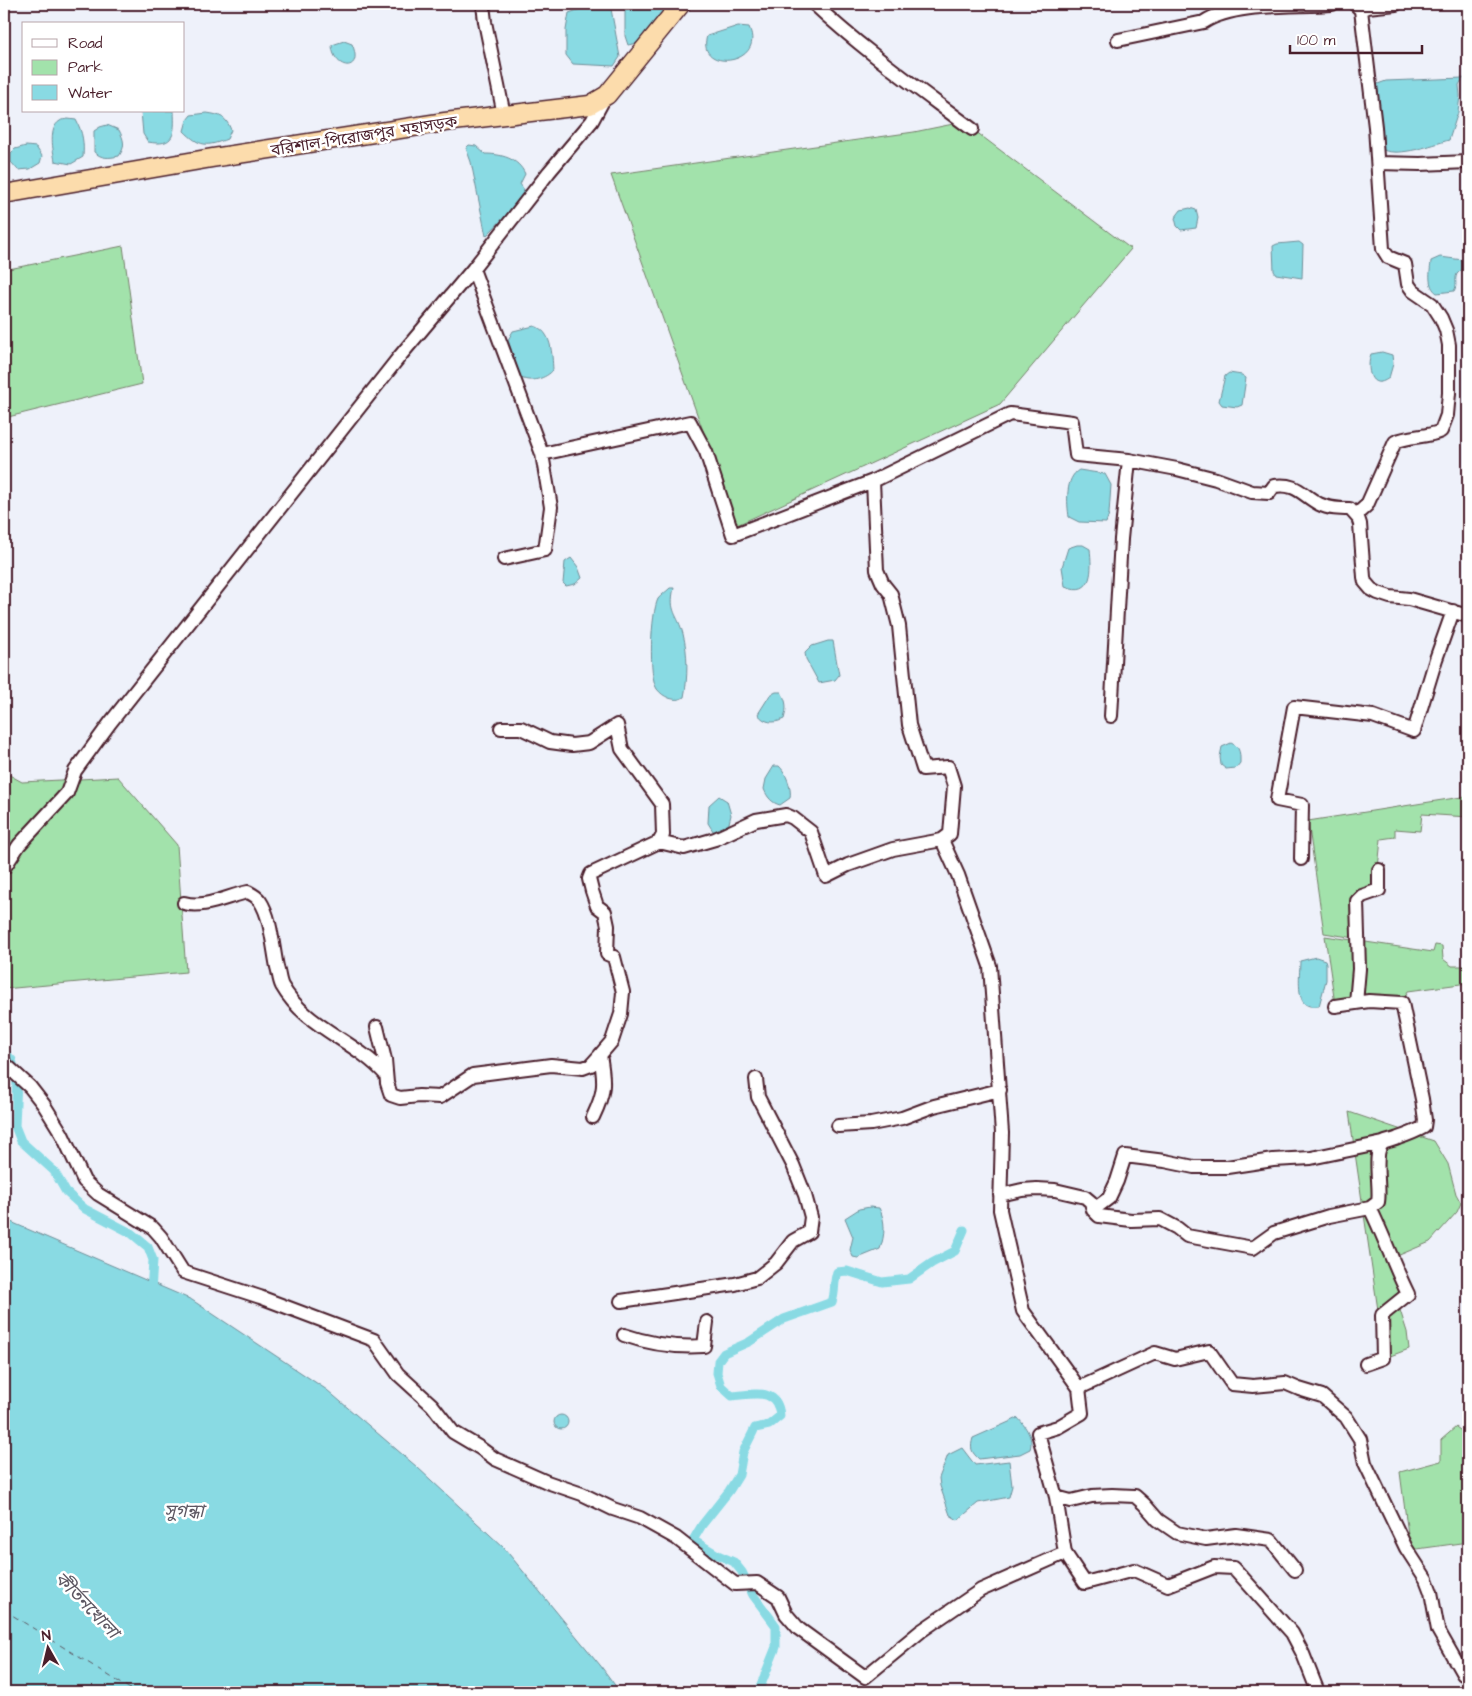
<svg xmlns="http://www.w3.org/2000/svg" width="1472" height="1696" font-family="'Architects Daughter','Noto Sans Bengali',sans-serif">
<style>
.green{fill:#a2e2ab;stroke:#76806b}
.water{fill:#89dae3;stroke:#708f99}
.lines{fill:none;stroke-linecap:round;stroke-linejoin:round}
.canal{stroke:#89dae3;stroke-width:9}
.ferry{stroke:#5d5762;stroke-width:1;stroke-dasharray:6 5;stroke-linecap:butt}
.minor-casing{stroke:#4a1f2b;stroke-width:16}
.highway-casing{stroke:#4a1f2b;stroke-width:21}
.minor{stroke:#fff;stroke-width:12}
.highway{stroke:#fcdcac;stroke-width:18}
.labels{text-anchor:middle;stroke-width:5;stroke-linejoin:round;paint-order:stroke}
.street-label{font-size:16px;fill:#4a1f2b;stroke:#fff}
.water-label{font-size:18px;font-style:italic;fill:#5d5762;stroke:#fff}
</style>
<rect width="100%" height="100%" fill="#eef1fa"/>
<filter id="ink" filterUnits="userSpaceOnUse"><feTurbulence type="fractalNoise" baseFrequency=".02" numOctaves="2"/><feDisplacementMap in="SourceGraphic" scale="10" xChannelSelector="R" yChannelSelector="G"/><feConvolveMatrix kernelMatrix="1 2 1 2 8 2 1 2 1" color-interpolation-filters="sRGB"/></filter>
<g filter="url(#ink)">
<path class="green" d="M 963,122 L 1131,249 L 1000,404 L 737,525 L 611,175 L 914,132 Z
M 123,246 L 142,384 L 4,418 L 4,270 Z
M 4,772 L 22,782 L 118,777 L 177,845 L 186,972 L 4,989 Z
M 1468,796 L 1468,817 L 1422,814 L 1420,831 L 1395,829 L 1395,837 L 1381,839 L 1376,888 L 1360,893 L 1355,938 L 1324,933 L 1308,821 Z
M 1325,936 L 1433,952 L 1435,945 L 1442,946 L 1443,959 L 1452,966 L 1468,966 L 1468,983 L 1408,991 L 1402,1002 L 1335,1004 Z
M 1349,1112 L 1434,1141 L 1448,1164 L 1456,1194 L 1461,1203 L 1457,1212 L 1430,1242 L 1397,1256 L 1414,1295 L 1399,1307 L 1407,1332 L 1409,1349 L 1385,1358 Z
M 1456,1427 L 1468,1436 L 1468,1542 L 1410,1550 L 1400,1472 L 1441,1461 L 1441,1440 Z"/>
<path class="water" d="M 625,4 L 669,4 L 642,42 L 628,45 L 625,36 Z
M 592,5 L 611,9 L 620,57 L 614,66 L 573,64 L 566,55 L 566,30 L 569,13 Z
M 738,26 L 749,27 C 767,66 695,73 707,36 Z
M 344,41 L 352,44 C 365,73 333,71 332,45 Z
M 1463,78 L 1459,85 L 1460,96 L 1458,112 L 1449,140 C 1431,145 1401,157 1383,150 L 1375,85 L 1386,81 Z
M 141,111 L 174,111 C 175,134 175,147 148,142 L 143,134 Z
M 207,113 C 221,115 226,117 231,130 L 227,139 C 207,147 200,147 184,131 L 187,120 L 191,115 Z
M 68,119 L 76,120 C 83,133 84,143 83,157 L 71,164 L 55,161 C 53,150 48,128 60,121 C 62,119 65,120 68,119 Z
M 107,125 L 119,130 C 124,140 126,146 119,156 C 109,158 102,159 94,152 L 94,131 L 100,127 Z
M 469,145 L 476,146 L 485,154 C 501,154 518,158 525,174 L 520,184 L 527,194 L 486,236 L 471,162 L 466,148 Z
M 26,146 L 36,147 L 42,156 L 40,163 L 30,169 L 18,170 L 11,162 L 11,153 L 15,149 Z
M 1190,208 L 1196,210 L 1198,218 L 1196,228 L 1181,230 L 1177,226 L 1175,218 L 1181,210 Z
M 1299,242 L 1303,245 L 1302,278 L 1276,274 L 1274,271 L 1273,246 L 1277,244 Z
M 1440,257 L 1463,260 L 1467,266 C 1464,269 1459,271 1457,274 C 1454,280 1458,285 1454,291 L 1437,293 C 1427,286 1430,273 1431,261 Z
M 534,326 C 552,331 552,354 553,370 C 547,378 529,384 520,377 L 508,340 L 513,331 Z
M 1382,352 L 1392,355 L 1393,364 L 1389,378 C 1370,392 1366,368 1371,354 Z
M 1229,373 L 1242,375 L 1246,378 L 1242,405 L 1237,407 L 1222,405 L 1219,401 L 1225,376 Z
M 1079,470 L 1105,474 L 1111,485 L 1109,514 L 1106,523 L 1079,522 L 1069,517 C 1067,503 1065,478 1079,470 Z
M 1077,545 L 1083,545 L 1090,549 C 1092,568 1094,598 1065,586 L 1062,567 L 1068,548 Z
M 571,558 L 578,567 L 582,578 L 575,584 L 566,586 L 563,583 L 565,562 Z
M 670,588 L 674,588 C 668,612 678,614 683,634 C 688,653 688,678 684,697 C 679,700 675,700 669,698 C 664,696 660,693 657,689 C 648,676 651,613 658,599 C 661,595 666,592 670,588 Z
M 828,641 L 833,641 L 839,675 L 835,680 L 819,683 L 806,659 L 805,653 L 812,646 Z
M 776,692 L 781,692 C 787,702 787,708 784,719 C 774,724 764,723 758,714 L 770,695 Z
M 1231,743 C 1241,747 1240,755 1240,763 L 1236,768 L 1226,769 L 1221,765 L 1220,757 L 1222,747 Z
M 774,766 L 779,766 C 786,772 792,789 790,798 L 780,805 C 772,803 767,797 764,789 L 766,779 Z
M 719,796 L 727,801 L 731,815 L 728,827 L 718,832 L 713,831 L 708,823 L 709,805 Z
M 1316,957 L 1325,960 L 1326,963 L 1326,980 L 1319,1006 C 1315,1006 1310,1007 1307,1005 C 1296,1001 1300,971 1300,961 Z
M 870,1207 L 879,1208 C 886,1221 885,1235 880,1249 L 858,1258 L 853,1257 L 850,1250 L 853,1237 L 845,1218 L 859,1209 Z
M 4,1219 L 192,1300 L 327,1390 L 417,1467 L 504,1548 L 600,1665 L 620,1692 L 4,1692 Z
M554 1422a7 7 0 1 1 14 0a7 7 0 1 1-14 0Z
M 1018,1418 C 1025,1426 1034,1438 1030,1449 L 1020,1454 L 979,1459 C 971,1452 970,1448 973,1438 Z
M 962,1448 L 975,1465 L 1009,1461 L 1012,1486 L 1009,1497 L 978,1503 L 958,1520 L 950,1515 L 940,1486 L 939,1478 L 948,1455 Z"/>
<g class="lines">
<path class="canal" d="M 4,1052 L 12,1060 L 17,1080 L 15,1126 L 21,1141 L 54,1171 L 66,1192 L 85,1209 L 131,1233 L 148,1247 L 153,1260 L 151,1293
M 758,1692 L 776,1647 L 776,1626 L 753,1595 L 742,1572 L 734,1562 L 718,1555 L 693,1540 L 702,1525 L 729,1491 L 739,1475 L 743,1452 L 755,1428 L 769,1425 L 780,1416 C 778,1387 754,1394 732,1396 L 721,1386 L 717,1373 L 718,1361 L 724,1353 L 749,1342 L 784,1319 L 832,1302 C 836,1291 833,1284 837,1272 L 847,1271 L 882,1282 L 909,1279 L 932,1263 L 955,1251 L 964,1230"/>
<path class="ferry" d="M 4,1610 L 135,1692"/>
<g class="minor-casing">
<path id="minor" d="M 483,4 L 485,22 L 504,115
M 814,4 C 863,50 919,89 972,129
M 1355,4 L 1361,10 L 1375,127 L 1383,249 L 1388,257 L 1405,264 L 1408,284 L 1413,291 L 1432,304 L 1441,318 L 1446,330 L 1449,345 L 1449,393 L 1447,415 L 1441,431 C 1426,438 1410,435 1395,442 L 1367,505 L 1356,515
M 1361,10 L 1367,7 L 1396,4
M 1118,40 L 1204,22 C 1235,2 1295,7 1332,4
M 1378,163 L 1420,164 L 1468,162
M 473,269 L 542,454 L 551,507 L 545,550 L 504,559
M 542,454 L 690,422 L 706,452 L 733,535 L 873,481 L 877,570 L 883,584 L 891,594 L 899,626 L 909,725 L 923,769 L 948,767 L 954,786 L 950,834 L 942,840
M 1129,460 L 1177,469 L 1216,479 L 1252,492 L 1269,493 L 1274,486 C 1297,483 1301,494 1319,504 C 1329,509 1340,509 1350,509 L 1358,518 L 1360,524 L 1364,577 L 1365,582 L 1371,589 L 1378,593 L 1390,597 L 1409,599 L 1468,616
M 873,481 L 1010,414 L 1072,422 L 1076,455 L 1129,460 L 1121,539 L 1111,716
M 501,728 L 521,728 L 550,742 L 572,745 L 589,743 L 617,725 L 622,749 L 662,804 L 663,835 L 659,842 L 591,874 L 589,879 L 592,891 L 597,906 L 605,912 L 608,926 L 607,954 L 614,957 L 623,992 L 621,1014 L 612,1041 L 600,1055 C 605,1083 605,1092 593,1117
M 659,842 L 684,848 L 715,839 L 756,820 L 786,815 L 793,818 L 811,832 L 826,876 L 848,865 L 893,849 L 942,840 L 958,875 L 990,966 L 1002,1133 L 1000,1210 L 1023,1311 L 1079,1388 L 1155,1353 L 1175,1359 L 1209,1351 L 1232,1384 L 1253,1386 L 1285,1383 L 1299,1389 L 1322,1396 L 1346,1417 L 1360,1439 L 1365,1463 L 1406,1548 L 1426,1579 L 1431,1592 L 1438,1630 L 1463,1674 L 1468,1674
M 1301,859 L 1302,805 L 1277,800 L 1294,707 L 1373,716 L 1414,731 L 1436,659 L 1453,611
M 4,868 L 19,845 L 67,793 L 75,771 L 110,723 L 400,356 L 473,269 L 549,172 L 592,121 L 605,97
M 184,903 C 205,909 227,896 248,892 C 252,894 257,897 260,901 C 271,917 273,948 277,967 C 279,973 279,980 282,986 C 306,1028 355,1040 386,1075
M 1356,1003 L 1359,969 L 1357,901 L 1362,896 L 1379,890 L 1379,870
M 1335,1006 L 1369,1001 L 1402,1003 L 1422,1099 L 1425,1120 L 1424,1127 C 1415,1132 1407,1135 1398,1138 C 1394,1140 1387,1141 1383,1143 C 1372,1152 1381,1188 1378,1202 L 1370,1208 C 1384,1236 1394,1266 1408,1294 L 1382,1315 L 1383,1358 L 1366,1364
M 377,1027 L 385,1060 L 387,1083 L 391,1095 L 400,1098 L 419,1096 L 440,1097 L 473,1075 L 551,1065 L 583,1068 L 591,1065 L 600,1055
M 4,1063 L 30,1087 L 44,1105 L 62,1134 L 84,1181 L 98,1194 L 153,1228 L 161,1237 L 183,1272 L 260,1297 L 374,1340 L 398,1374 L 432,1405 L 453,1432 L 480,1448 L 495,1459 L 547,1482 L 582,1494 L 613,1509 L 640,1518 L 676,1538 L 735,1584 L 757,1583 L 778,1597 L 786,1614 L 799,1629 L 865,1677 L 921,1631 L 981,1590 L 1065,1553 L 1085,1583 L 1134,1570 L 1168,1585 L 1214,1567 L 1234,1568 L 1292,1633 L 1303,1654 L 1318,1692
M 838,1126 L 871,1124 L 902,1118 L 934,1106 L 1000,1090
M 1000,1195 L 1022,1190 L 1037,1189 L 1055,1190 L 1085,1197 L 1091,1202 L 1093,1210 L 1099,1216 L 1131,1220 L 1160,1219 L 1177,1228 L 1187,1236 L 1253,1248 L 1274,1233 L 1329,1216 L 1370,1208
M 1093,1210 L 1109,1198 L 1117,1181 L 1125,1156 L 1165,1161 L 1194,1167 L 1227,1167 L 1273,1160 L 1311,1158 L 1383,1143
M 621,1301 L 735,1284 L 757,1278 L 776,1263 L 793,1241 L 809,1232 L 811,1217 L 805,1195 L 793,1165 L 758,1097 L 756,1079
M 624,1335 C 650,1344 675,1348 704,1346 L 707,1322
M 1056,1497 L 1071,1501 L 1092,1496 L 1112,1495 L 1135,1496 L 1144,1504 L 1158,1520 L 1177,1533 L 1206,1539 L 1236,1535 L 1271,1540 L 1295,1570
M 1065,1553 L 1056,1497 L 1038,1433 L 1058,1427 L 1082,1413 L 1079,1388"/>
</g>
<g class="highway-casing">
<path id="highway" d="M 4,194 L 212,158 L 445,122 L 590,105 L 607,95 L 681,4"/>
</g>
<use href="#minor" class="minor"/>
<use href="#highway" class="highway"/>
</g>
</g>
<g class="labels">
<g class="street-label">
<text transform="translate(364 135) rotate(-9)" y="6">বরিশাল-পিরোজপুর মহাসড়ক</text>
</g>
<g class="water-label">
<text x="184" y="1517">সুগন্ধা</text>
<text transform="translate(87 1605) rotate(46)" y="6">কীর্তনখোলা</text>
</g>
</g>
<rect width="1472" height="1696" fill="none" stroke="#fff" stroke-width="20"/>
<rect x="10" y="10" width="1452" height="1676" fill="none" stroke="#4a1f2b" stroke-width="2" filter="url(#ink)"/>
<rect x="22" y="22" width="162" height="90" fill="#ffffff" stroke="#b7a5aa"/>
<rect x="32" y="39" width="25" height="8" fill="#ffffff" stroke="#b7a5aa"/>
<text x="68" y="48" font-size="15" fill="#4a1f2b">Road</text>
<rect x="32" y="60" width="25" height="15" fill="#a2e2ab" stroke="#b7a5aa"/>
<text x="68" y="72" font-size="15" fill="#4a1f2b">Park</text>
<rect x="32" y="85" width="25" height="15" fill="#89dae3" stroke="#b7a5aa"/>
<text x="68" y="98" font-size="15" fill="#4a1f2b">Water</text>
<g transform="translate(48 1648) rotate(352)" stroke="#ffffff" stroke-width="4" paint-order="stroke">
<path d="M0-4L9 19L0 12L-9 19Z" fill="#4a1f2b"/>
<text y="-8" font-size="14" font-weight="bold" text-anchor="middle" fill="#4a1f2b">N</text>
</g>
<path d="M1290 45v8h132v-8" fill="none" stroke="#4a1f2b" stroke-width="2.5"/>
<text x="1297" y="45" font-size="15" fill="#4a1f2b" stroke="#ffffff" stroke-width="4" paint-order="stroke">100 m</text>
</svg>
